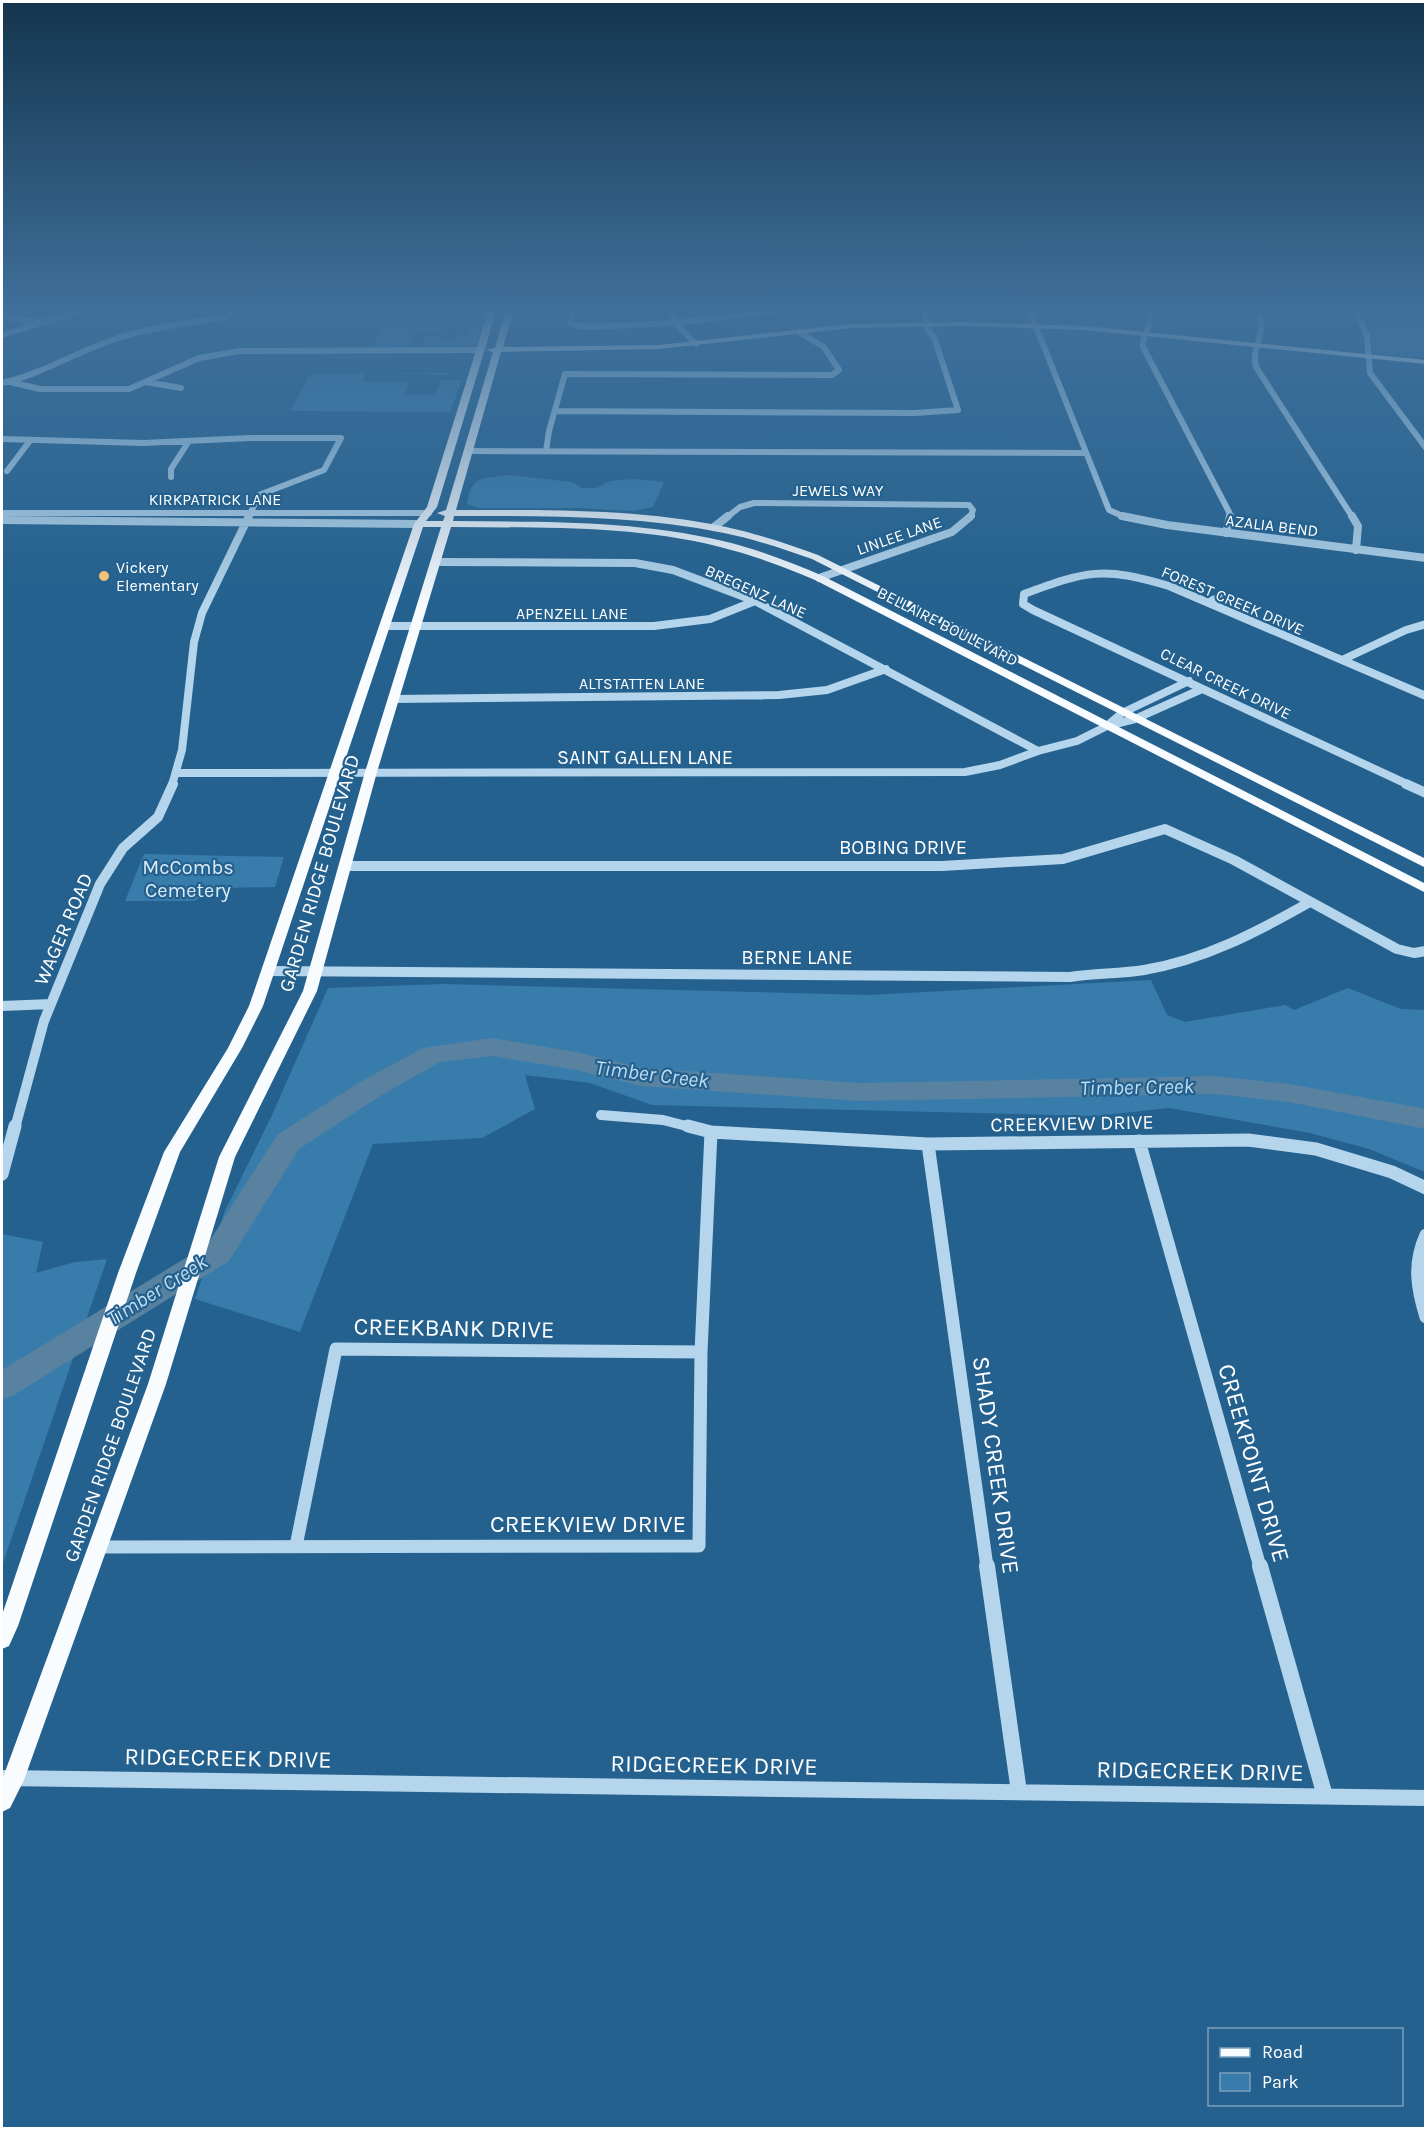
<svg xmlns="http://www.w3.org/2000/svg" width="1427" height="2130" font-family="Karla,sans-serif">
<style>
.green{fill:#387cab}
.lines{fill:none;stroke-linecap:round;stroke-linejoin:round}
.river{fill:#5982a0;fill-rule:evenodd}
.minor-far4{stroke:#b4d5eb;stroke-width:6}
.minor-far3{stroke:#b4d5eb;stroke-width:8}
.minor-far2{stroke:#b4d5eb;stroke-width:10}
.minor-far1{stroke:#b4d5eb;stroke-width:13}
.minor{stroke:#b4d5eb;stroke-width:16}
.major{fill:#f8fcff;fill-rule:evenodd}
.poi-dot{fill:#f6bf77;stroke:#24618e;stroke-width:2}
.labels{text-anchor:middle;stroke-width:4.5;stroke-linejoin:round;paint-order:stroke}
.far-street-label{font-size:16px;fill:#fff;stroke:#24618e}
.far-poi-label{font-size:16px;fill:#fff;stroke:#24618e;text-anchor:start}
.street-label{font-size:20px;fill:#fff;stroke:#24618e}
.park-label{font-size:20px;fill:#d9ecf8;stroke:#24618e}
.water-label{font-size:21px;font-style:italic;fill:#c0def2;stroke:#24618e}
.near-street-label{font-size:24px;fill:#fff;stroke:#24618e}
</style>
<rect width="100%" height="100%" fill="#24618e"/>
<path class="green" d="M 391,309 L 459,309 L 455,320 L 446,319 L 442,330 L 414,333 L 410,348 L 372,350 Z
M 469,309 L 488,309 L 477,346 L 420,347 L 426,337 L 455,338 L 456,336 L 466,335 L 472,320 L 465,319 Z
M 1360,309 L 1425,309 L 1425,358 L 1373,353 C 1371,337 1369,324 1360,309 Z
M 366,373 L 447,373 L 454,375 L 367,373 L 363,378 L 364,382 L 409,382 L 405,394 L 435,395 L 441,380 L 462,380 L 450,412 L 290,411 L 310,374 Z
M 507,475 L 572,482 L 582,488 L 596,488 L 610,481 L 635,479 L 664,482 L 653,507 L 633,511 L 577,508 L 478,508 L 467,504 C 472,475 481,479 507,475 Z
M 144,854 L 284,857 L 275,887 L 223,888 L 194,901 L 125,901 Z
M 1151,980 L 1167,1015 L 1185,1022 L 1285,1005 L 1294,1010 L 1348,988 L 1401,1009 L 1425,1010 L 1425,1172 L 1369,1149 L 1310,1133 L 1169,1108 L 1095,1116 L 652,1105 L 590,1083 L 525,1075 L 535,1109 L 482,1138 L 373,1144 L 300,1332 L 195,1299 L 225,1211 L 272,1115 L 328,988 L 444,984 L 869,995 Z
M 2,1234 L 43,1242 L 36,1273 L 75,1262 L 107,1259 L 2,1566 Z"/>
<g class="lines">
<path class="river" d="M 492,1038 L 576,1052 L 642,1068 L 860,1083 L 1216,1076 L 1289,1084 L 1426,1109 L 1426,1129 L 1289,1102 L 1216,1094 L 860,1101 L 642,1086 L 576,1070 L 492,1056 L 440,1062 L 380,1096 L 299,1149 L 229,1261 L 14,1395 L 2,1399 L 2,1370 L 207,1245 L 277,1135 L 360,1082 L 423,1048 Z"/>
<path class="minor-far4" d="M 573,309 L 570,324 L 587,327 L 674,323 L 795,309
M 670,309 L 676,324 L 696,344
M 1029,309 L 1109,510 L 1127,518
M 1144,309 L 1150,314 C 1152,326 1142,334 1143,347 L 1229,512 L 1230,518
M 1256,309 C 1270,333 1250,345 1256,367 L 1353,518
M 1355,309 L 1367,336 L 1370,373 L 1426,448
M 2,316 L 37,322
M 2,335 L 85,309
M 10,382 L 40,389 L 129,389 L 199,358 L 240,351 L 480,350
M 146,382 L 181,388
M 2,383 C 42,374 76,352 115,339 C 150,327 188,323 224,317 L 229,314 L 229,309
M 555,411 L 915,413 L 958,410 L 934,337 L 928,330 L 923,309
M 2,439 L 143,443 L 250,438 L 341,438 L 324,470 L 259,495 L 248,518
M 469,451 L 1085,453
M 546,451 L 549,431 L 565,374 L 832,375 L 839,370 L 824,347 L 799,332
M 7,471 L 29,442
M 171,477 L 171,469 L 189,441
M 2,513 L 429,513
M 726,518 L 740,507 L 754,503 L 969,505 L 973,510 L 970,518"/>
<path class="minor-far3" d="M 1122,516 L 1167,525 L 1426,558
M 1352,516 L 1358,526 L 1356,550
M 2,520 L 419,524
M 714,527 L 728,516
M 1226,533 L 1230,516
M 436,562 L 635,563 L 673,570 L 755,601 L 1038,751
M 819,578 L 952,532 L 971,516
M 1208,602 L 1223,596
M 385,626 L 654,626 L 710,619 L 755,601
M 1342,660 L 1406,630 L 1426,624
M 393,699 L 779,695 L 827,690 L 886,669
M 1109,724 L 1122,713 L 1189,681
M 176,773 L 965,772 L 1000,765 L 1038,751 L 1077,741 L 1107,726 L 1135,719 L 1202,689
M 172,785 L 182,750 L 194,642 L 202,613 L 249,516
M 1409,785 L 1033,610 L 1023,604 L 1024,594 C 1086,571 1103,566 1169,586 L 1426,696"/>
<path class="minor-far2" d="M 1406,784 L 1426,793
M 345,866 L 942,866 L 1063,859 L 1165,829 L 1234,860 L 1397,949 L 1414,953 L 1426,951
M 268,971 L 1070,977 C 1095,973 1119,974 1144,970 C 1204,960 1257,932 1310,902
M 2,1006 L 51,1004
M 601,1115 L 663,1120 L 694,1128
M 15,1128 L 44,1021 L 100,884 L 123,848 L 158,817 L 173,784"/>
<path class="minor-far1" d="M 688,1126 L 711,1132 L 928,1144 L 1248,1140 L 1316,1149 L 1392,1172 L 1426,1188
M 1139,1141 L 1260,1567
M 928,1144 L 987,1567
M 2,1174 L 15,1126
M 1426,1235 C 1413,1264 1417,1288 1426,1317
M 296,1546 L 336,1349 L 701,1352
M 99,1547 L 699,1546 L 701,1352 L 711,1132"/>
<path class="minor" d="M 987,1566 L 1019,1792
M 1260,1566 L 1325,1796
M 2,1778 L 1426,1798"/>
<path class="major" d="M 489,309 L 497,309 L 437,507 L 426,521 L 443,521 L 445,516 L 437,513 L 446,510 L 493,352 L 485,350 L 495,348 L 506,309 L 514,309 L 503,347 L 659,345 L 851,324 L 964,322 L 1085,326 L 1426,360 L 1426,364 L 1085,330 L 964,326 L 851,328 L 659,349 L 501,352 L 456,510 C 546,510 638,508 726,527 C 758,534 788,544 818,555 L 1426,859 L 1426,868 L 812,559 C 783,549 754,539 724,533 C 635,515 544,516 454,516 L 453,521 C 543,522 634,520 723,541 C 757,549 790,562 823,576 L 1426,884 L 1426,893 L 815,580 C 784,567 753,555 720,547 C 633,525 540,528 451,527 L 377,772 L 317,991 L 235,1157 L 166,1384 L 24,1780 L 10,1808 L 2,1812 L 2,1780 L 148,1384 L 219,1157 L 303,991 L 365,772 L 441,527 L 423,527 L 263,1006 L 242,1048 L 180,1152 L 136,1273 L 18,1626 L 9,1646 L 2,1649 L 2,1615 L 118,1273 L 164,1152 L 228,1048 L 249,1006 L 414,524 L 427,507 Z"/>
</g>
<linearGradient id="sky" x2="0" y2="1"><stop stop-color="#14354e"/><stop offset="0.51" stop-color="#3f709b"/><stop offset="1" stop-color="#3f709b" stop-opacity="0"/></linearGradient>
<rect width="1427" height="607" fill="url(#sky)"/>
<circle class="poi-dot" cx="104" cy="576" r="6"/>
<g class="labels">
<g class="far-street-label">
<text x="838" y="496">JEWELS WAY</text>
<text x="215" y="505">KIRKPATRICK LANE</text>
<text transform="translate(1272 525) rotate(7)" y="6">AZALIA BEND</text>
<text transform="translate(899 535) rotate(-19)" y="6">LINLEE LANE</text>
<text transform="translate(756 591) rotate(24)" y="6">BREGENZ LANE</text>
<text transform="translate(1233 600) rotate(23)" y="6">FOREST CREEK DRIVE</text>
<text x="572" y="619">APENZELL LANE</text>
<text transform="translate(948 626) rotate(27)" y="6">BELLAIRE BOULEVARD</text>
<text x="642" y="689">ALTSTATTEN LANE</text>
<text transform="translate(1226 683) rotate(26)" y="6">CLEAR CREEK DRIVE</text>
</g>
<g class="far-poi-label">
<text x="116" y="573">Vickery<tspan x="116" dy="18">Elementary</tspan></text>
</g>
<g class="street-label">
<text x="645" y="764">SAINT GALLEN LANE</text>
<text x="903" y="854">BOBING DRIVE</text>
<text transform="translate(319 873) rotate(-74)" y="7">GARDEN RIDGE BOULEVARD</text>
<text transform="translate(63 929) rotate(-67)" y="7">WAGER ROAD</text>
<text x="797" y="964">BERNE LANE</text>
<text transform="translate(1072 1123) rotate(-1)" y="7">CREEKVIEW DRIVE</text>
<text transform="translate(110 1445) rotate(-71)" y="7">GARDEN RIDGE BOULEVARD</text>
</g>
<g class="park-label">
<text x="188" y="874">McCombs<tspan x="188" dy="23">Cemetery</tspan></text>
</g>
<g class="water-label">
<text transform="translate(652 1074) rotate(7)" y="7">Timber Creek</text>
<text transform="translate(1137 1087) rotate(-1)" y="7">Timber Creek</text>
<text transform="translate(157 1290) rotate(-32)" y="7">Timber Creek</text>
</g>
<g class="near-street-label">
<text transform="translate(454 1328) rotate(1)" y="8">CREEKBANK DRIVE</text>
<text transform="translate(1254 1463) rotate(74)" y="8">CREEKPOINT DRIVE</text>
<text transform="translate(996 1465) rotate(82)" y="8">SHADY CREEK DRIVE</text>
<text x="588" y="1532">CREEKVIEW DRIVE</text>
<text transform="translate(228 1758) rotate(1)" y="8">RIDGECREEK DRIVE</text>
<text transform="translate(714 1765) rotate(1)" y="8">RIDGECREEK DRIVE</text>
<text transform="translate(1200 1771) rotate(1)" y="8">RIDGECREEK DRIVE</text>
</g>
</g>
<rect width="1427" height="2130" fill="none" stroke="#ffffff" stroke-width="6"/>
<rect x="1208" y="2028" width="195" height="78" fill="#24618e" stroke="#7ca0bb" stroke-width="1.5"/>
<rect x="1220" y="2048" width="30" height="9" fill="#f8fcff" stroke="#7ca0bb" stroke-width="1.5"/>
<text x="1262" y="2058" font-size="18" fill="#ffffff">Road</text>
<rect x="1220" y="2073" width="30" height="18" fill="#387cab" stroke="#7ca0bb" stroke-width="1.5"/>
<text x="1262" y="2088" font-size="18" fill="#ffffff">Park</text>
</svg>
